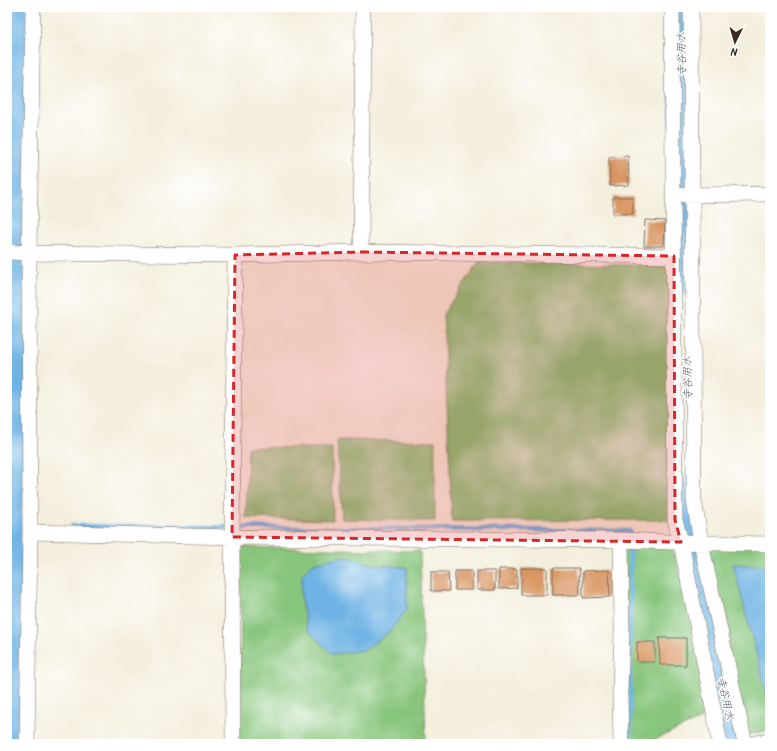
<svg xmlns="http://www.w3.org/2000/svg" width="777" height="751" font-family="Kalam,'Klee One',sans-serif">
<style>
.green{fill:#87c57c;stroke:#61784d}
.water{fill:#6eb3e4;stroke:#546e81}
.lines{fill:none;stroke-linecap:round;stroke-linejoin:round}
.stream{stroke:#6eb3e4;stroke-width:4.5}
.river{stroke:#6eb3e4;stroke-width:26}
.building{fill:#d99662}
.minor-casing{stroke:#7c6f61;stroke-width:16}
.minor{stroke:#fff;stroke-width:15}
.marked{fill:#d62828;fill-opacity:0.2;stroke:#d62828;stroke-width:3;stroke-dasharray:8 5;stroke-linejoin:round}
.labels{text-anchor:middle;stroke-width:3;stroke-linejoin:round;paint-order:stroke}
.water-label{font-size:11px;font-style:italic;fill:#4d5a63;stroke:#fff}
</style>
<rect width="100%" height="100%" fill="#fff"/>
<filter id="ink" filterUnits="userSpaceOnUse"><feTurbulence type="fractalNoise" baseFrequency=".025" numOctaves="2"/><feDisplacementMap in="SourceGraphic" scale="8" xChannelSelector="R" yChannelSelector="G"/><feConvolveMatrix kernelMatrix="1 2 1 2 8 2 1 2 1" color-interpolation-filters="sRGB"/></filter>
<filter id="wash" filterUnits="userSpaceOnUse"><feTurbulence type="fractalNoise" baseFrequency=".012" numOctaves="4" result="noise"/><feDisplacementMap in="SourceGraphic" scale="16" xChannelSelector="R" yChannelSelector="G"/><feGaussianBlur stdDeviation="0.9" result="paint"/><feColorMatrix in="noise" values="0 0 0 0 0 0 0 0 0 0 0 0 0 0 0 0 0 1.4 0 .05"/><feComposite in="paint" operator="in"/></filter>
<g filter="url(#wash)">
<rect width="100%" height="100%" fill="#f4efdd"/>
<path class="green" d="M 479,262 L 674,266 L 675,520 L 452,521 L 443,314 Z
M 337,440 L 435,441 L 435,521 L 342,519 Z
M 248,447 L 332,448 L 333,520 L 246,518 Z
M 621,540 L 670,542 L 699,635 L 714,713 L 656,739 L 628,744 Z
M 708,543 L 770,544 L 770,730 L 743,736 Z
M 241,547 L 420,551 L 426,744 L 240,744 Z"/>
<path class="water" d="M 344,556 L 376,565 L 407,567 L 407,609 L 389,632 L 365,650 L 332,654 L 307,629 L 301,600 L 302,575 L 313,563 Z
M 733,564 L 770,566 L 770,707 Z"/>
<g class="lines">
<path class="stream" d="M 18,525 L 29,525
M 72,526 L 630,531 L 630,744"/>
<path class="river" d="M 680,7 L 686,282
M 689,485 L 690,528 L 696,570 L 737,744
M 15,744 L 18,525 L 18,7"/>
</g>
<g id="blocks">
<path class="building" d="M 628,156 L 629,185 L 610,186 L 609,157 Z
M 613,197 L 633,197 L 633,214 L 613,214 Z
M 645,220 L 665,221 L 664,246 L 644,246 Z
M 521,568 L 547,568 L 547,595 L 521,595 Z
M 553,568 L 579,568 L 580,595 L 553,595 Z
M 499,569 L 517,569 L 517,588 L 499,589 Z
M 609,570 L 610,597 L 583,598 L 583,571 Z
M 455,571 L 472,571 L 472,590 L 455,590 Z
M 477,571 L 495,571 L 495,590 L 477,590 Z
M 431,572 L 448,572 L 449,591 L 431,591 Z
M 659,638 L 686,638 L 686,665 L 660,665 Z
M 637,642 L 655,642 L 655,662 L 637,662 Z"/>
</g>
</g>
<g filter="url(#ink)">
<use href="#blocks" fill-opacity="0" stroke="#7c6f61" stroke-width="1"/>
<g class="lines">
<g class="minor-casing">
<path id="minor" d="M 672,7 L 675,520 L 681,542 L 720,744
M 691,7 L 694,500 L 701,543 L 745,744
M 684,195 L 770,194
M 7,252 L 29,253 L 235,255 L 361,252 L 674,256
M 361,252 L 363,7
M 30,532 L 232,537 L 621,540 L 670,542 L 770,544
M 27,744 L 30,532 L 29,253 L 33,7
M 233,744 L 232,537 L 235,255
M 621,744 L 620,692 L 622,631 L 621,540
M 752,744 L 770,740"/>
</g>
<use href="#minor" class="minor"/>
</g>
</g>
<path class="marked" d="M 361,252 L 674,256 L 675,520 L 681,542 L 232,537 L 235,255 Z"/>
<g class="labels">
<g class="water-label">
<text transform="translate(681 54) rotate(-91)" y="4">寺谷用水</text>
<text transform="translate(687 378) rotate(-91)" y="4">寺谷用水</text>
<text transform="translate(726 698) rotate(77)" y="4">寺谷用水</text>
</g>
</g>
<rect width="777" height="751" fill="none" stroke="#fff" stroke-width="24"/>
<g transform="translate(735 42) rotate(185)" stroke="#ffffff" stroke-width="3" paint-order="stroke">
<path d="M0-3L7 15L0 10L-7 15Z" fill="#3b2a1e"/>
<text y="-6" font-size="11" font-weight="bold" text-anchor="middle" fill="#3b2a1e">N</text>
</g>
</svg>
